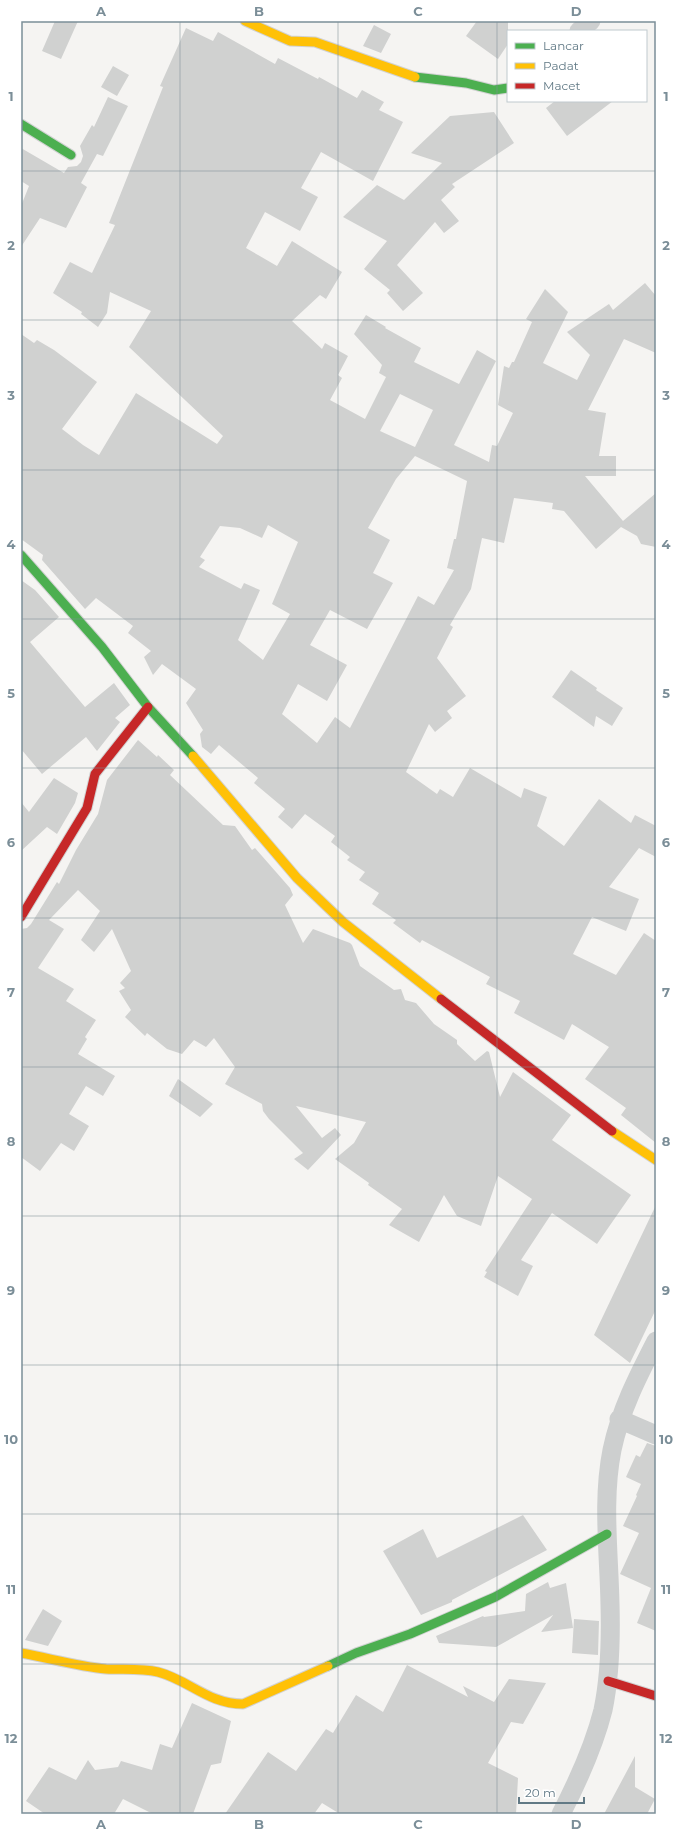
<svg xmlns="http://www.w3.org/2000/svg" width="677" height="1835" font-family="Montserrat,sans-serif">
<style>
.building{fill:#d0d1d0;fill-rule:evenodd}
.lines{fill:none;stroke-linecap:round;stroke-linejoin:round}
.fast-casing{stroke:#d1d2d2;stroke-width:11}
.slow-casing{stroke:#d1d2d2;stroke-width:11}
.jam-casing{stroke:#d1d2d2;stroke-width:11}
.street{stroke:#cdcfcf;stroke-width:19}
.fast{stroke:#4caf50;stroke-width:9}
.slow{stroke:#ffc107;stroke-width:9}
.jam{stroke:#c62828;stroke-width:9}
.grid{fill:none;stroke:#7b8e98;stroke-width:1;stroke-opacity:0.55}
.neatline{fill:none;stroke:#7b8e98;stroke-width:1.5}
.grid-label{font-size:13px;text-anchor:middle;font-weight:bold;fill:#7b8e98}
</style>
<rect width="100%" height="100%" fill="#f5f4f2"/>
<path class="building" d="M 55,21 L 78,21 L 61,59 L 42,51 Z
M 477,21 L 508,21 L 508,44 L 498,59 L 466,36 Z
M 374,25 L 391,34 L 381,53 L 363,46 Z
M 186,28 L 213,41 L 218,32 L 275,64 L 278,58 L 318,79 L 319,77 L 357,98 L 362,90 L 384,102 L 379,110 L 403,122 L 373,181 L 321,152 L 301,188 L 318,197 L 300,231 L 265,212 L 246,248 L 277,266 L 292,241 L 342,272 L 326,299 L 320,295 L 292,321 L 322,349 L 325,343 L 348,356 L 338,375 L 342,378 L 330,400 L 365,419 L 386,377 L 379,373 L 382,365 L 354,334 L 366,315 L 386,327 L 385,328 L 421,348 L 414,362 L 459,384 L 477,350 L 496,361 L 454,445 L 489,462 L 492,445 L 497,446 L 513,413 L 498,405 L 504,366 L 509,368 L 512,362 L 514,362 L 532,322 L 526,319 L 545,289 L 568,312 L 543,363 L 577,380 L 590,355 L 567,332 L 609,304 L 613,310 L 645,283 L 656,296 L 656,353 L 624,339 L 588,410 L 606,413 L 599,456 L 616,456 L 616,476 L 585,476 L 623,521 L 656,493 L 656,547 L 641,544 L 637,536 L 621,527 L 596,549 L 564,511 L 552,509 L 553,503 L 514,498 L 504,543 L 482,538 L 471,589 L 450,625 L 453,627 L 437,658 L 466,696 L 447,711 L 452,718 L 435,732 L 429,724 L 406,772 L 437,794 L 440,789 L 453,797 L 470,768 L 521,798 L 524,788 L 547,797 L 537,826 L 564,846 L 599,799 L 631,823 L 635,815 L 656,826 L 656,857 L 639,848 L 609,887 L 639,899 L 626,931 L 592,917 L 573,954 L 616,975 L 644,933 L 656,941 L 656,1143 L 621,1115 L 626,1108 L 585,1079 L 609,1047 L 572,1024 L 564,1040 L 514,1013 L 520,1001 L 486,984 L 490,977 L 422,940 L 420,943 L 393,923 L 396,920 L 372,904 L 379,893 L 359,880 L 365,872 L 347,860 L 350,857 L 331,842 L 335,836 L 305,814 L 292,829 L 278,817 L 285,809 L 254,783 L 258,778 L 219,745 L 211,754 L 202,747 L 200,734 L 203,730 L 186,703 L 196,689 L 162,664 L 153,675 L 144,657 L 151,651 L 128,633 L 133,626 L 96,598 L 85,609 L 42,560 L 43,555 L 21,539 L 21,334 L 34,343 L 37,340 L 54,350 L 97,382 L 62,429 L 83,445 L 99,455 L 136,393 L 217,444 L 223,436 L 129,347 L 151,311 L 110,292 L 107,313 L 98,327 L 81,314 L 82,312 L 53,293 L 70,262 L 92,273 L 115,225 L 109,223 L 163,87 L 160,86 ZM 400,394 L 433,410 L 415,447 L 380,431 ZM 415,456 L 467,481 L 456,539 L 454,539 L 447,568 L 454,570 L 434,605 L 418,596 L 350,728 L 335,717 L 317,743 L 282,714 L 298,684 L 327,701 L 347,665 L 310,645 L 330,610 L 367,629 L 393,583 L 373,573 L 390,540 L 368,528 L 396,479 ZM 268,525 L 298,542 L 272,604 L 290,614 L 263,660 L 238,640 L 260,590 L 244,583 L 241,589 L 199,567 L 205,560 L 200,557 L 220,526 L 240,528 L 262,538 Z
M 113,66 L 129,75 L 117,96 L 101,87 Z
M 108,97 L 128,106 L 103,156 L 97,154 L 81,183 L 87,187 L 66,228 L 40,218 L 21,247 L 21,206 L 29,186 L 21,181 L 21,148 L 64,173 L 68,167 L 77,166 L 81,162 L 83,156 L 80,146 L 92,125 L 94,127 Z
M 555,101 L 613,101 L 567,136 L 546,108 Z
M 494,112 L 514,143 L 452,184 L 455,187 L 441,200 L 459,221 L 444,233 L 435,222 L 397,265 L 423,293 L 403,311 L 387,293 L 390,290 L 364,269 L 387,241 L 343,217 L 377,185 L 404,200 L 442,163 L 411,153 L 450,116 Z
M 21,580 L 35,590 L 59,617 L 30,642 L 85,707 L 114,683 L 130,705 L 115,718 L 120,722 L 97,751 L 86,737 L 42,774 L 21,749 Z
M 571,670 L 597,688 L 596,690 L 623,708 L 612,726 L 596,716 L 594,727 L 552,697 Z
M 138,740 L 157,757 L 158,755 L 174,770 L 170,775 L 223,825 L 235,826 L 252,850 L 255,848 L 290,888 L 293,895 L 285,905 L 303,943 L 313,929 L 350,943 L 352,945 L 360,966 L 394,990 L 401,989 L 405,1000 L 416,1003 L 434,1024 L 457,1040 L 457,1044 L 475,1061 L 487,1051 L 489,1052 L 500,1097 L 513,1072 L 571,1115 L 552,1140 L 631,1195 L 597,1244 L 552,1213 L 521,1260 L 533,1266 L 518,1296 L 484,1277 L 487,1272 L 485,1271 L 532,1199 L 498,1176 L 481,1226 L 457,1216 L 444,1195 L 419,1242 L 389,1225 L 402,1209 L 368,1185 L 369,1183 L 335,1159 L 354,1143 L 366,1122 L 296,1106 L 322,1138 L 335,1128 L 341,1135 L 308,1170 L 294,1159 L 303,1153 L 269,1119 L 263,1111 L 262,1104 L 225,1084 L 235,1067 L 214,1038 L 206,1047 L 194,1040 L 182,1054 L 167,1049 L 147,1033 L 145,1036 L 125,1017 L 131,1010 L 119,991 L 125,988 L 120,983 L 131,971 L 112,929 L 94,952 L 81,940 L 100,911 L 78,890 L 49,920 L 64,929 L 38,968 L 74,989 L 66,1001 L 96,1020 L 85,1037 L 87,1039 L 78,1054 L 115,1076 L 103,1096 L 86,1086 L 69,1114 L 89,1126 L 74,1151 L 61,1143 L 40,1171 L 21,1157 L 21,929 L 27,928 L 31,924 L 57,882 L 59,884 L 76,850 L 98,814 L 107,780 Z
M 54,778 L 78,793 L 75,803 L 57,834 L 47,827 L 21,851 L 21,802 L 29,812 Z
M 178,1079 L 213,1104 L 200,1117 L 169,1096 Z
M 656,1205 L 656,1309 L 630,1363 L 594,1335 Z
M 647,1443 L 656,1446 L 656,1631 L 637,1623 L 651,1588 L 620,1574 L 639,1533 L 623,1526 L 637,1496 L 636,1495 L 641,1484 L 626,1477 L 636,1455 L 640,1457 Z
M 523,1515 L 547,1550 L 452,1600 L 452,1602 L 421,1615 L 383,1551 L 423,1529 L 437,1558 Z
M 548,1582 L 550,1588 L 566,1583 L 573,1628 L 541,1632 L 553,1615 L 496,1647 L 439,1643 L 436,1636 L 483,1616 L 484,1617 L 525,1611 L 526,1594 Z
M 43,1609 L 62,1621 L 48,1646 L 25,1640 Z
M 574,1619 L 599,1621 L 598,1655 L 572,1653 Z
M 407,1665 L 468,1697 L 463,1686 L 494,1702 L 509,1679 L 546,1683 L 523,1724 L 511,1722 L 488,1763 L 518,1778 L 516,1814 L 340,1814 L 322,1803 L 314,1814 L 225,1814 L 268,1752 L 296,1771 L 326,1729 L 333,1733 L 356,1695 L 383,1712 Z
M 192,1703 L 231,1721 L 221,1763 L 211,1765 L 193,1814 L 153,1814 L 123,1799 L 114,1814 L 45,1814 L 26,1801 L 49,1767 L 76,1780 L 88,1760 L 95,1770 L 118,1767 L 121,1761 L 152,1770 L 160,1744 L 172,1748 Z
M 635,1756 L 635,1787 L 655,1799 L 647,1814 L 604,1814 Z"/>
<g class="lines">
<g class="fast-casing">
<path id="fast" d="M 415,77 L 466,83 L 494,90 L 508,88
M 21,124 L 71,155
M 21,555 L 102,647 L 148,707 L 193,756
M 328,1666 L 356,1653 L 410,1634 L 495,1597 L 607,1534"/>
</g>
<g class="slow-casing">
<path id="slow" d="M 245,21 L 290,41 L 315,42 L 415,77
M 193,756 L 297,878 L 343,922 L 441,999
M 612,1131 L 656,1160
M 21,1653 C 49,1658 77,1666 106,1669 C 123,1670 141,1668 158,1672 C 189,1680 208,1704 243,1704 L 328,1666"/>
</g>
<g class="jam-casing">
<path id="jam" d="M 21,917 L 87,808 L 95,774 L 148,707
M 441,999 L 612,1131
M 608,1681 L 656,1696"/>
</g>
<path class="street" d="M 579,31 L 591,21
M 619,1419 L 656,1435
M 561,1814 C 578,1781 594,1746 603,1710 C 610,1676 611,1639 610,1604 C 609,1553 602,1500 612,1450 C 620,1411 638,1376 656,1341"/>
<use href="#fast" class="fast"/>
<use href="#slow" class="slow"/>
<use href="#jam" class="jam"/>
</g>
<path class="grid" d="M 180,21 L 180,1814M 338,21 L 338,1814M 497,21 L 497,1814M 21,171 L 656,171M 21,320 L 656,320M 21,470 L 656,470M 21,619 L 656,619M 21,768 L 656,768M 21,918 L 656,918M 21,1067 L 656,1067M 21,1216 L 656,1216M 21,1365 L 656,1365M 21,1514 L 656,1514M 21,1664 L 656,1664"/>
<rect width="677" height="1835" fill="none" stroke="#ffffff" stroke-width="44"/>
<rect x="507" y="30" width="140" height="72" fill="#ffffff" stroke="#c0c9ce"/>
<rect x="515" y="43" width="20" height="6" fill="#4caf50" stroke="#c0c9ce"/>
<text x="543" y="50" font-size="12" fill="#617985">Lancar</text>
<rect x="515" y="63" width="20" height="6" fill="#ffc107" stroke="#c0c9ce"/>
<text x="543" y="70" font-size="12" fill="#617985">Padat</text>
<rect x="515" y="83" width="20" height="6" fill="#c62828" stroke="#c0c9ce"/>
<text x="543" y="90" font-size="12" fill="#617985">Macet</text>
<path d="M519 1797v6h65v-6" fill="none" stroke="#617985" stroke-width="2"/>
<text x="525" y="1797" font-size="12" fill="#617985" stroke="#ffffff" stroke-width="3" paint-order="stroke">20 m</text>
<rect x="22" y="22" width="633" height="1791" class="neatline"/>
<g class="grid-label">
<text x="101" y="16">A</text>
<text x="259" y="16">B</text>
<text x="418" y="16">C</text>
<text x="576" y="16">D</text>
<text x="11" y="101">1</text>
<text x="666" y="101">1</text>
<text x="11" y="250">2</text>
<text x="666" y="250">2</text>
<text x="11" y="400">3</text>
<text x="666" y="400">3</text>
<text x="11" y="549">4</text>
<text x="666" y="549">4</text>
<text x="11" y="698">5</text>
<text x="666" y="698">5</text>
<text x="11" y="847">6</text>
<text x="666" y="847">6</text>
<text x="11" y="997">7</text>
<text x="666" y="997">7</text>
<text x="11" y="1146">8</text>
<text x="666" y="1146">8</text>
<text x="11" y="1295">9</text>
<text x="666" y="1295">9</text>
<text x="11" y="1444">10</text>
<text x="666" y="1444">10</text>
<text x="11" y="1594">11</text>
<text x="666" y="1594">11</text>
<text x="11" y="1743">12</text>
<text x="666" y="1743">12</text>
<text x="101" y="1829">A</text>
<text x="259" y="1829">B</text>
<text x="418" y="1829">C</text>
<text x="576" y="1829">D</text>
</g>
</svg>
